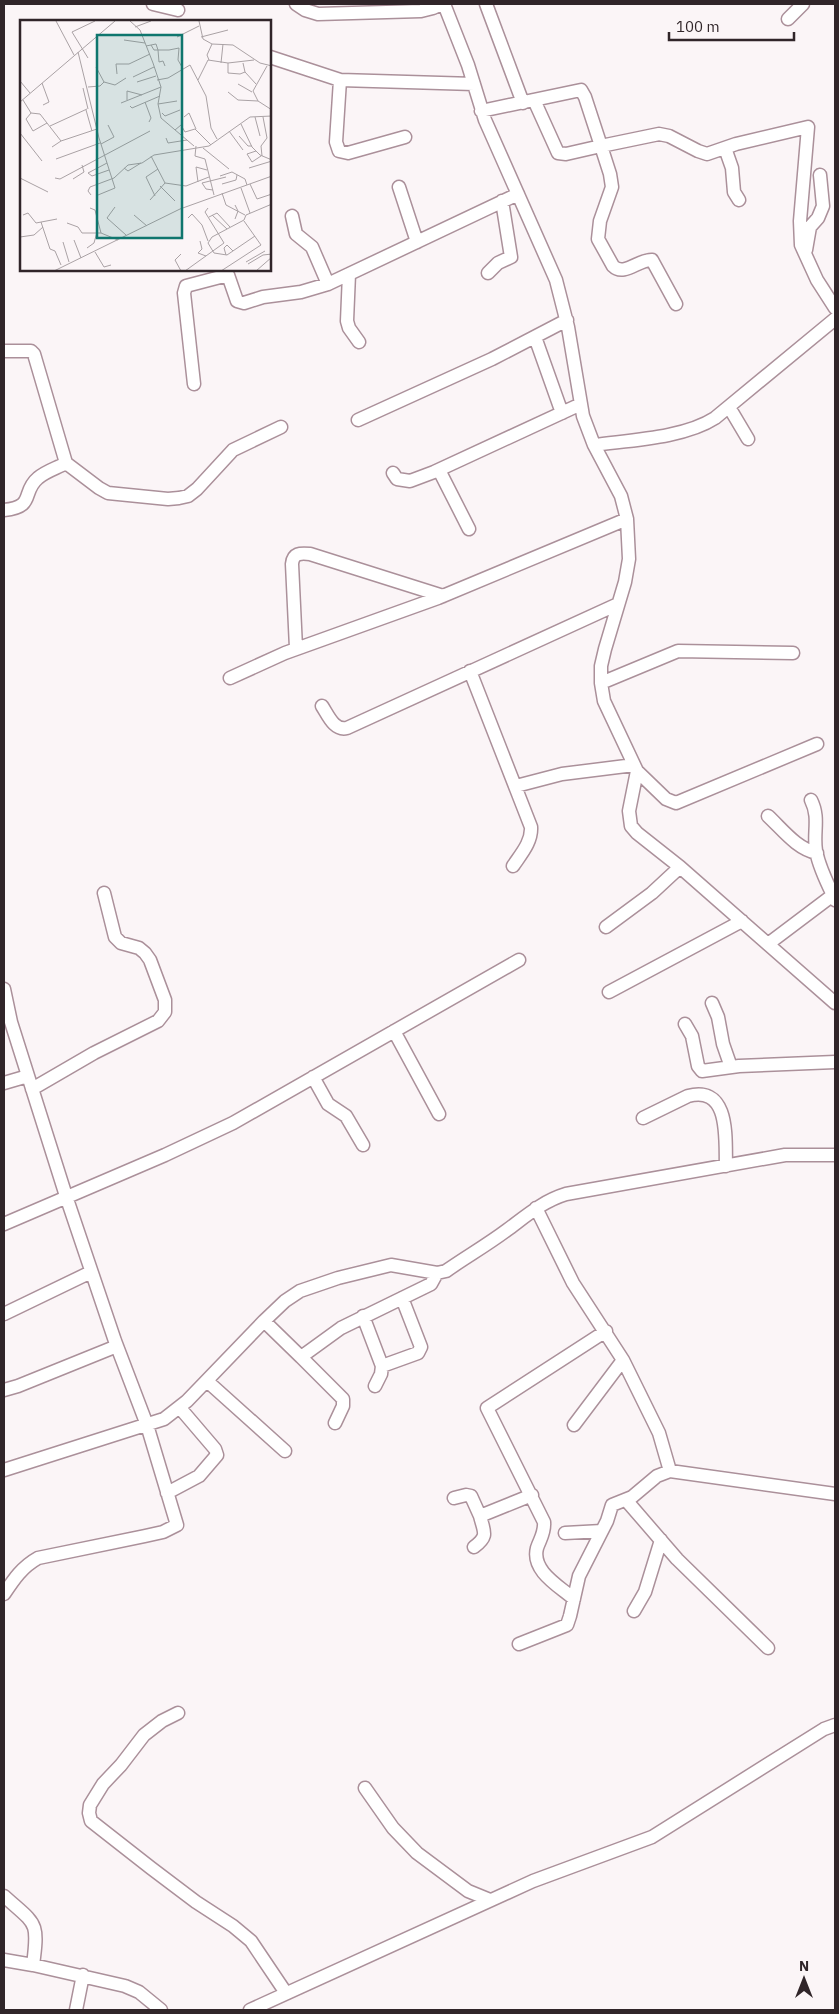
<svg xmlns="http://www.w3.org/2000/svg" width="839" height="2014" font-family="'IBM Plex Sans',sans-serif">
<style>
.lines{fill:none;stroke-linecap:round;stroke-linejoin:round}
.minor-casing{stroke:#ab909a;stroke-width:15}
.minor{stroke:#fff;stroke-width:12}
.inset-road{fill:none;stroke:#aaa2a5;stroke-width:1}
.view{fill:#0f766e;fill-opacity:0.15;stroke:#0f766e;stroke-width:2.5}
.inset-edge{fill:none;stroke:#302529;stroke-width:2.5}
</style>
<rect width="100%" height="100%" fill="#fbf5f7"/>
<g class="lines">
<g class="minor-casing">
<path id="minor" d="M 153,4 L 178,10
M 296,4 L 305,10 L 318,14 L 421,11 L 433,8 L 442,4
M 444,4 L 468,65 L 485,120 L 556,280 L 568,327 L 583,416 L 594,445 L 621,496 L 627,519 L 629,559 L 625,582 L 605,649 L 601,666 L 601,683 L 604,701 L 637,771 L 629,811 L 631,826 L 637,833 L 680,867 L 835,1003
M 486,4 L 523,103
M 788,19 L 803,4
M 270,57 L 340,80 L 474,84
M 340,80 L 336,142 L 339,151 L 348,153 L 405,137
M 534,100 L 558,153 L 566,154 L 601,146 L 610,174 L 612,187 L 600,221 L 598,239 L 613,266 C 624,277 639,259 652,260 L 676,304
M 481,111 L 581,90 L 585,97 L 601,146 L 659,134 L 669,136 L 698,151 L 707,154 L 736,144 L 808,127 L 800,221 L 801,245 L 817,280 L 835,308
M 725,148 L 732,168 L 734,192 L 739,200
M 399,187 L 417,242
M 292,216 L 296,234 L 312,247 L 328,284
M 806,250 L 810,227 L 818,218 L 823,206 L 820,175
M 488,273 L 498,263 L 511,257 L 502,201
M 349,274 L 347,321 L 349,328 L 359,342
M 535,337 L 562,413
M 4,351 L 31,351 L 34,354 L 66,463
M 194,384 L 184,293 L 186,286 L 228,275 L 237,301 L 244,303 L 263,297 L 301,292 L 328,284 L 518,194
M 729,407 L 748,439
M 358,420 L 492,359 L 567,320
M 594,445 C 631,440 684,438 715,418 L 835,319
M 439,470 L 469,529
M 393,473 L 397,479 L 410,481 L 434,472 L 581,404
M 4,510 C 36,507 21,492 38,478 C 46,471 57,468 66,463 L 99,488 L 108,493 L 168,499 L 179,498 L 188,496 L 197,489 L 233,450 L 281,427
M 296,648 L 292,564 C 293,553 300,553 310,554 L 443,596
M 470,671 L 531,827 C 532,842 521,854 513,866
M 230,678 L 285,653 L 438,598 L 627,519
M 601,683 L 678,651 L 793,653
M 322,706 C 328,715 334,731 347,728 L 618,604
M 637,771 L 666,799 L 676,803 L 817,744
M 516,786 L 562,774 L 634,765
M 811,800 C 820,818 813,832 816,851 C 819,866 826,881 833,895
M 768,816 C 783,830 797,849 817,853
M 606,927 L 652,893 L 680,867
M 768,944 L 833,895 L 835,900
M 4,989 L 11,1022 L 66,1196 L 115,1341 L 147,1425 L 177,1525 L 163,1532 L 145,1536 L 38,1558 C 22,1567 14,1579 4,1594
M 609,992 L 742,921
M 712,1003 L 718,1017 L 723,1044 L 731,1067
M 685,1024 L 692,1036 L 698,1066 L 702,1071 L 739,1066 L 835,1062
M 394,1031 L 439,1114
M 313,1077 L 328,1104 L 346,1116 L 363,1145
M 4,1083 L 28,1076
M 32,1089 L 94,1053 L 158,1021 L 165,1012 L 165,1000 L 150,960 L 145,953 L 139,948 L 121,943 L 115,937 L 104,893
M 643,1118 L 688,1096 C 731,1085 725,1140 726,1166
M 536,1208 L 573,1283 L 623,1360 L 659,1433 L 670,1471 L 835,1494
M 4,1224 L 165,1155 L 233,1123 L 519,960
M 4,1314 L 91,1272
M 363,1316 L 382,1366 L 381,1374 L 375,1386
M 264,1321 L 301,1357 L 341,1328 L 431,1284 L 437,1273
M 301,1357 L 343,1399 L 343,1406 L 335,1423
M 382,1366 L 418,1353 L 421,1347 L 402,1298
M 207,1381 L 285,1451
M 4,1390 L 18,1386 L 117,1346
M 574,1425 L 623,1360
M 4,1470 L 164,1419 L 187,1401 L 264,1321 L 285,1301 L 300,1291 L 338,1278 L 391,1265 L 437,1273 L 446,1271 C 466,1257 487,1245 507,1230 C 526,1216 543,1201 566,1194 L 785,1155 L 835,1155
M 167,1493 L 199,1476 L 217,1455 L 215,1449 L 180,1408
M 454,1498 L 466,1495 L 471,1496 L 480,1516
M 626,1500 L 677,1559 L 768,1648
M 565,1533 L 602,1531
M 474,1547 C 489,1536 484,1532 480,1516 L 532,1495
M 574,1599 C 559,1586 531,1571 537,1548 C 540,1539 545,1533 544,1522 L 487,1408 L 606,1331
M 634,1611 L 645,1592 L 661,1540
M 519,1644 L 567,1625 L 570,1616 L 579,1576 L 607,1521 L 612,1505 L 632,1497 L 657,1476 L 670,1471
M 178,1713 L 162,1721 L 144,1735 L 121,1765 L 103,1784 L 90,1805 L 89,1813 L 91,1821 L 151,1868 L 196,1902 L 233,1926 L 251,1941 L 286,1993
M 365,1788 L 393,1828 L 417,1853 L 468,1891 L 490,1900
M 4,1896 C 36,1925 39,1920 33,1965
M 4,1960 L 33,1965 L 125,1986 L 139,1992 L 161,2010
M 76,2010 L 83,1975
M 250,2010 L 533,1881 L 652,1837 L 824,1729 L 835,1725"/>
</g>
<use href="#minor" class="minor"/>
</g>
<g transform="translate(20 20)">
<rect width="251" height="251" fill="#fbf5f7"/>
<path class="inset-road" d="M 36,1 L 54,35M 110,1 L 120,10 L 133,43 L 141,67 L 138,84 L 141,98 L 174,126M 179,1 L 183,19 L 192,24 L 213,25 L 240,43 L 252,46M 115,7 L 131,1M 157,17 L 179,6M 181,17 L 208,10M 104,20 L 125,23M 131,25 L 134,30 L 138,30 L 139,42 L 143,41 L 145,46M 126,26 L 136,24 L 138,30 L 149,30 L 159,28 L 158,40 L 162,47M 58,32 L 79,118 L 95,168 L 78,175M 68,38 L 52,12 L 75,1M 189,40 L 187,35 L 192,24M 201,43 L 203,24M 208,43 L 208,53 L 220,54 L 225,52 L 223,43M 247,46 L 233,71 L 238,81 L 252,90M 76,47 L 84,62M 225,52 L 236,64M 97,54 L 96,44 L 109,44 L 130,34M 113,57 L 134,47M 137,60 L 148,58 L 170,45 L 186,76 L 191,108 L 197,119M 178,60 L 188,40 L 208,43 L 234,40M 0,61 L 10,73M 117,62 L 136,56M 22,63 L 29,82 L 23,85M 218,64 L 232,72M 68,67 L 80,66 L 84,62 L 95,65 L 106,58M 63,68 L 68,89M 208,72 L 218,80 L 238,81M 3,80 L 11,93M 107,80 L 107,71 L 122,75M 0,82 L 95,1M 125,82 L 131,98 L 129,102M 101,83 L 141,67M 138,84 L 157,81M 110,86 L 112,88 L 140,76M 66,90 L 72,111M 142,93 L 145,96 L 160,90M 164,97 L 169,93 L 176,109M 235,97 L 240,116M 27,103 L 13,111 L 6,99 L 11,93 L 20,94 L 41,121 L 32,127M 221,104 L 232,127 L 240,135 L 252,140M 30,106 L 67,89M 155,110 L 161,105 L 165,112 L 175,109 L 191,125M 209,111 L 223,130M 0,113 L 22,141M 219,116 L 228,126 L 232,126M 146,118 L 148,123 L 167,120M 41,121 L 77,109M 81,124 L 94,117 L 88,105M 176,126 L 175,136 L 185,139 L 194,175M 183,128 L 209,149M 236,131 L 227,134 L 232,142 L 241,136M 131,136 L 145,163 L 166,166 L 189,157M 242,136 L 241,126 L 247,118 L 243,97M 36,139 L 80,123M 87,143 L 68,153 L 72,156 L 89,150M 104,148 L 108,151 L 121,143M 229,148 L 252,141M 200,156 L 212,152 L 225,159 L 227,165M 0,158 L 28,172M 35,158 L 40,159 L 130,111M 53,159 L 64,152 L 62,145M 178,162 L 176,147 L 187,150M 202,164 L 216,160 L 217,155M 230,164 L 237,179 L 252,174M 140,166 L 155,181M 221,168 L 230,193M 193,170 L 186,169 L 182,163 L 206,157M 202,173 L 206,185 L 225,195M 71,175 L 68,171 L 70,167 L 94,158 L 108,145 L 122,143 L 134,135 L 189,126 L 230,97 L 252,96M 135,176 L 126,157 L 138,149M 130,180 L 145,163M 215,185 L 218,191 L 215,199M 95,187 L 87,198 L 106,215M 70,188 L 75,190 L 81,213M 3,195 L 8,193 L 16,203 L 37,199M 114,195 L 127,206M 192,195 L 207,209M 189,197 L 197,193 L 210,207M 168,198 L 172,194 L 182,205 L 188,221M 21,202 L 30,229 L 35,231 L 41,245M 47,203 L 58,207 L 62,213 L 81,213 L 98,220M 235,216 L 207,235 L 194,233 L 188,223 L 192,217 L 224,200 L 226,195 L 252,184M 0,217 L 14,215 L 23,207M 54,220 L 61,238M 180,221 L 182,229 L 178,233 L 186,236M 43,222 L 49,242M 67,228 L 74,223 L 77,212M 75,232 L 84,247 L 91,245M 161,234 L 155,240 L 161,251M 206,235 L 204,228 L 207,225 L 213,231M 226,242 L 245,231M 228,244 L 243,235 L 252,234M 34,251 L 160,189 L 252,156M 165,251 L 204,223 L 185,192 L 188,188M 201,251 L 241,225 L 224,201M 236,251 L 252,237"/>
<path class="view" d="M 77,15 L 162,15 L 162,218 L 77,218 Z"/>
<rect width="251" height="251" class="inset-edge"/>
</g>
<rect width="839" height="2014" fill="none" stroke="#302529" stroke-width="10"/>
<g transform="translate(804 1979)" stroke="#fbf5f7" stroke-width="4" paint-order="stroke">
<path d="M0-4L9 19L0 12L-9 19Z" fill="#302529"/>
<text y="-8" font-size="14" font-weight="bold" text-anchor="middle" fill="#302529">N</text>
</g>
<path d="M669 32v8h125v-8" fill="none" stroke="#302529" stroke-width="2.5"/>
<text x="676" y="32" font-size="15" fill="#302529" stroke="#fbf5f7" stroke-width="4" paint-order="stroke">100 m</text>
</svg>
